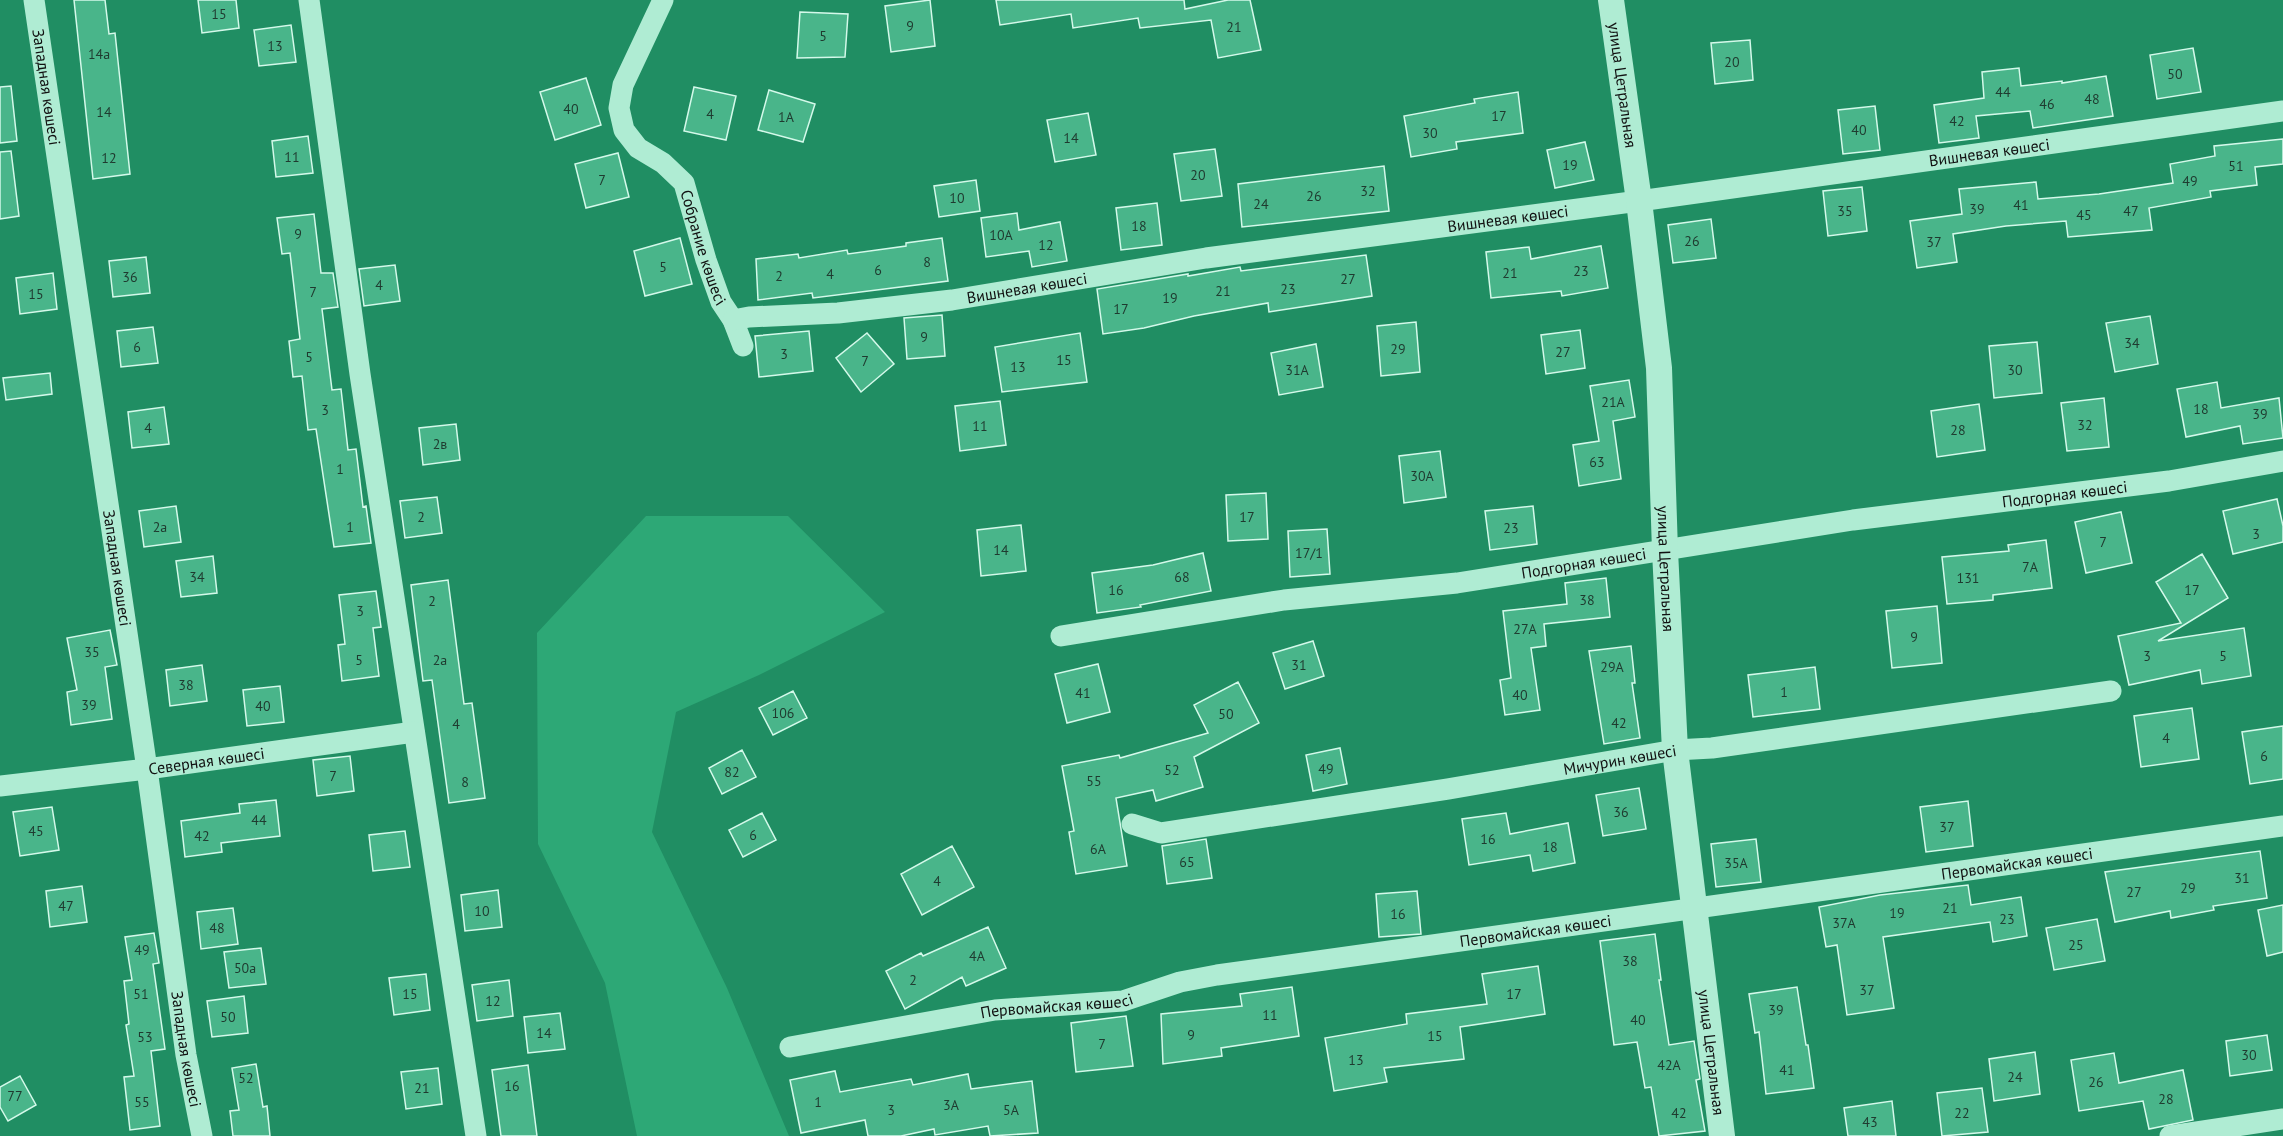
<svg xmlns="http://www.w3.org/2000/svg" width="2283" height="1136" font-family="'PT Sans',sans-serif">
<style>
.green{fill:#2da876}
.building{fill:#49b58a;stroke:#d4f9ea;stroke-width:1.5}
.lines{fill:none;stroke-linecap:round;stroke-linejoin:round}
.minor{stroke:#afecd3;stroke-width:21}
.tertiary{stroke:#afecd3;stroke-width:26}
.labels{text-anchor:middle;stroke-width:4.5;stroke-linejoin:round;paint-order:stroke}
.number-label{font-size:14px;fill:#1f3a2f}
.street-label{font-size:16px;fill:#111;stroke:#208e63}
</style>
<rect width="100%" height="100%" fill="#208e63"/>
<path class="green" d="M 646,516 L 788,516 L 885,612 L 759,675 L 676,712 L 652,832 L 727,988 L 789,1136 L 637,1136 L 605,983 L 538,844 L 537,633 Z"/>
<path class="building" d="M 74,0 L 105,0 L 109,34 L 115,33 L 130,174 L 93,179 Z
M 198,0 L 236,0 L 239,28 L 202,33 Z
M 930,0 L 935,46 L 891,52 L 885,6 Z
M 996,0 L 1184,0 L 1185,9 L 1228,0 L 1250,0 L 1261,50 L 1218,58 L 1211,20 L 1140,28 L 1138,18 L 1073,28 L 1071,14 L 1000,25 Z
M 800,12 L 848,14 L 845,57 L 797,58 Z
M 291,25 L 296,62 L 259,66 L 254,30 Z
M 1750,40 L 1753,80 L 1715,84 L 1711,43 Z
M 2193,48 L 2201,92 L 2157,99 L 2150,55 Z
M 2019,68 L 2021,86 L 2062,81 L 2062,83 L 2106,76 L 2113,116 L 2033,128 L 2030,111 L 1976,116 L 1979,138 L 1939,143 L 1934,105 L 1984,98 L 1982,72 Z
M 586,78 L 601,125 L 555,140 L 540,92 Z
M 11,86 L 17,141 L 0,143 L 0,87 Z
M 694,87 L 736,96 L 726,140 L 684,131 Z
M 769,90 L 815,104 L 803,142 L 758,130 Z
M 1518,92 L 1523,133 L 1456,142 L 1457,149 L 1411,157 L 1404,116 L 1475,103 L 1474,99 Z
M 1875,106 L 1880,150 L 1843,154 L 1838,110 Z
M 1088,113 L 1096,155 L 1055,162 L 1047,120 Z
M 308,136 L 313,173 L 276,177 L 272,141 Z
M 2283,139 L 2283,164 L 2255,167 L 2257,185 L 2210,191 L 2211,197 L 2149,208 L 2152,230 L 2068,237 L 2066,221 L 2006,226 L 1953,234 L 1957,262 L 1917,268 L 1910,221 L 1962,214 L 1959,189 L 2036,182 L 2038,199 L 2099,194 L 2173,183 L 2170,164 L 2215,156 L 2214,146 Z
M 1585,142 L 1594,180 L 1555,188 L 1547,150 Z
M 1215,149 L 1222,196 L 1181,201 L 1174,154 Z
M 11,151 L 19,216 L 0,219 L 0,152 Z
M 618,153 L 629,197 L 586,208 L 575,164 Z
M 1384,166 L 1389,211 L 1242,227 L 1238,184 Z
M 976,180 L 980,211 L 939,217 L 934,186 Z
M 1862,187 L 1867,231 L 1828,236 L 1823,191 Z
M 1157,203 L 1162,245 L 1121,250 L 1116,208 Z
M 1017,213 L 1019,230 L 1060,222 L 1067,261 L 1032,267 L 1029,251 L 986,257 L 981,218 Z
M 314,214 L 321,273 L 333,273 L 338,307 L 322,309 L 332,390 L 341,389 L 348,450 L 356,449 L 363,507 L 366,506 L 371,543 L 334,547 L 316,429 L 308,430 L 302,376 L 293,377 L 289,341 L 300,339 L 290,253 L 282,254 L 277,218 Z
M 1711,219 L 1716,258 L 1673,263 L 1668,225 Z
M 680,238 L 692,284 L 645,296 L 634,251 Z
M 942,238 L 948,281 L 813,298 L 812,293 L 758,300 L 756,259 L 798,254 L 799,258 L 847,250 L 848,254 L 906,246 L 906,243 Z
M 1601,246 L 1608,288 L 1562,296 L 1561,291 L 1491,298 L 1486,252 L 1529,247 L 1531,259 Z
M 1366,255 L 1372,296 L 1269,312 L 1268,303 L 1194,316 L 1144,328 L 1103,334 L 1097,289 L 1188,274 L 1188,276 L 1240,267 L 1241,271 Z
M 146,257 L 150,293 L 113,297 L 109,261 Z
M 395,265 L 400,301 L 364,306 L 359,269 Z
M 53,273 L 57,309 L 20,314 L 16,278 Z
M 942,315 L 945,356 L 907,359 L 904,318 Z
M 2150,316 L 2158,364 L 2115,372 L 2106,323 Z
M 1416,322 L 1420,372 L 1381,376 L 1377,326 Z
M 153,327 L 158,363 L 121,367 L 117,331 Z
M 1580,330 L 1585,368 L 1546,374 L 1541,335 Z
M 809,331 L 813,371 L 759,377 L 755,336 Z
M 867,333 L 894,364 L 861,392 L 836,358 Z
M 1080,333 L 1087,382 L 1002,392 L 995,347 Z
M 2037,342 L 2042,393 L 1994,398 L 1989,346 Z
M 1316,344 L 1323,387 L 1279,395 L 1271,353 Z
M 50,373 L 52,394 L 6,400 L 3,378 Z
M 1629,380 L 1635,417 L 1613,421 L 1621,479 L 1579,486 L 1573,445 L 1599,441 L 1590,386 Z
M 2217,382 L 2221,408 L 2279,398 L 2283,438 L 2243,444 L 2240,426 L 2186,437 L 2177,389 Z
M 2104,398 L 2109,447 L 2067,451 L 2061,403 Z
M 1000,401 L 1006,445 L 960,451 L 955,406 Z
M 1979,404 L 1985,450 L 1937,457 L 1931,411 Z
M 164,407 L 169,444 L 132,448 L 128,412 Z
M 456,424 L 460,460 L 423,465 L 419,428 Z
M 1440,451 L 1446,497 L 1404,503 L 1399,456 Z
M 1266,493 L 1268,539 L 1228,541 L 1226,495 Z
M 437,497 L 442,533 L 405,538 L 400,501 Z
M 2277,499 L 2283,526 L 2283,542 L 2233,554 L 2223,511 Z
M 176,506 L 181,542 L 144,547 L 139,511 Z
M 1533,506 L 1537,544 L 1490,550 L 1485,511 Z
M 2121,512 L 2132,563 L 2086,573 L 2075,522 Z
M 1021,525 L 1026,571 L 981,576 L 977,530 Z
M 1327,529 L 1330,574 L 1290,577 L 1288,531 Z
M 2046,540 L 2052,588 L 1993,595 L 1993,600 L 1947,604 L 1942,557 L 2009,551 L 2008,545 Z
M 1203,553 L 1211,591 L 1140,605 L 1141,607 L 1097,613 L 1092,573 L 1153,565 Z
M 2202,554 L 2228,598 L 2158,641 L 2244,628 L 2251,676 L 2202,684 L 2200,670 L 2129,685 L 2118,636 L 2181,623 L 2156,582 Z
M 213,556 L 217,593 L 181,597 L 176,561 Z
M 1606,578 L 1610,617 L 1544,624 L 1546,646 L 1531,648 L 1540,710 L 1505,715 L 1500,680 L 1511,678 L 1503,611 L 1567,604 L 1565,583 Z
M 448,580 L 464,704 L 472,703 L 485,798 L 449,803 L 432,680 L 423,681 L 411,585 Z
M 376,591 L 381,627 L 373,628 L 379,676 L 342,681 L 338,645 L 345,644 L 339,595 Z
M 1937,606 L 1942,663 L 1892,668 L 1886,611 Z
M 110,630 L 117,665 L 105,667 L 112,719 L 71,725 L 67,692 L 77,690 L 67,638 Z
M 1313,641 L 1324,676 L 1285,689 L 1273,653 Z
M 1631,646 L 1635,683 L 1632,683 L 1640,738 L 1604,744 L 1589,651 Z
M 1098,664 L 1110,712 L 1067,723 L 1055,674 Z
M 202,665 L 207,701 L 170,706 L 166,670 Z
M 1815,667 L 1820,709 L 1753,717 L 1748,675 Z
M 1238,682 L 1259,723 L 1194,757 L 1203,787 L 1156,801 L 1153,790 L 1116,798 L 1127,866 L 1076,874 L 1069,832 L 1074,831 L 1062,766 L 1119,755 L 1120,758 L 1208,733 L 1194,705 Z
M 280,686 L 284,722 L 247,726 L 243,690 Z
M 793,691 L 807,718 L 773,735 L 759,708 Z
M 2192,708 L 2199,759 L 2141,767 L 2134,716 Z
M 2283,726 L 2283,779 L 2250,784 L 2242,732 Z
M 1340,748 L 1347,784 L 1313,791 L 1306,755 Z
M 742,750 L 756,777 L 722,794 L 709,768 Z
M 350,756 L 354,791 L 317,796 L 313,760 Z
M 1639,788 L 1646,829 L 1603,836 L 1596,795 Z
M 276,800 L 280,836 L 221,843 L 222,852 L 185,857 L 181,821 L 240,813 L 239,804 Z
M 1968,801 L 1973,846 L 1926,852 L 1920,807 Z
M 52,807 L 59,850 L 20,856 L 13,812 Z
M 762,813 L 776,840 L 743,857 L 729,830 Z
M 1506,813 L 1510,834 L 1568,823 L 1575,863 L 1533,871 L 1530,855 L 1469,865 L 1462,819 Z
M 405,831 L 410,867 L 373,871 L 369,835 Z
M 1206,839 L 1212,878 L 1167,884 L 1162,846 Z
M 1756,839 L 1761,882 L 1716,887 L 1711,844 Z
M 952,846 L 974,887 L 922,915 L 901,874 Z
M 2260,851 L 2267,898 L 2213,906 L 2214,910 L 2171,918 L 2170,911 L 2115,922 L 2105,872 Z
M 1968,885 L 1971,905 L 2021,897 L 2027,936 L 1993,942 L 1990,922 L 1883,937 L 1894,1008 L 1847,1015 L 1837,945 L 1826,947 L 1819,907 L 1880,895 Z
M 82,886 L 87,922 L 50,927 L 46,891 Z
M 498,890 L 502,927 L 465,931 L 461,895 Z
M 1417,891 L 1421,934 L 1379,937 L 1376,894 Z
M 2283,905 L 2283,952 L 2267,956 L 2258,910 Z
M 233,908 L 238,944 L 201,949 L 197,912 Z
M 2097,919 L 2105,961 L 2054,970 L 2046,928 Z
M 988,927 L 1006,968 L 966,986 L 962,977 L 905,1009 L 886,971 L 921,953 L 923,956 Z
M 154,933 L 159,963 L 153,964 L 165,1049 L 151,1051 L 160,1126 L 130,1130 L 124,1077 L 134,1076 L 126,1025 L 129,1024 L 124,981 L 132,980 L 125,937 Z
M 1655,934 L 1661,980 L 1659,980 L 1669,1045 L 1694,1041 L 1700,1079 L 1696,1080 L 1705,1131 L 1659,1136 L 1651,1087 L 1645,1088 L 1637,1042 L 1614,1045 L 1600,941 Z
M 261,948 L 266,984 L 229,988 L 224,952 Z
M 1538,966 L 1545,1014 L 1460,1027 L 1464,1059 L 1384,1068 L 1387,1082 L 1334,1091 L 1325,1038 L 1407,1024 L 1406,1014 L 1487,1004 L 1482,974 Z
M 426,974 L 430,1010 L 394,1015 L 389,978 Z
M 509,980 L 513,1016 L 477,1021 L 472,985 Z
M 1292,987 L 1299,1036 L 1221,1048 L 1222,1056 L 1163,1064 L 1161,1014 L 1242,1006 L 1240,994 Z
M 1797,987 L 1806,1045 L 1808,1045 L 1814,1088 L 1766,1094 L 1759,1032 L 1755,1033 L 1749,994 Z
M 244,996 L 248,1033 L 212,1037 L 207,1001 Z
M 560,1013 L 565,1049 L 528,1053 L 524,1017 Z
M 1126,1016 L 1133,1066 L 1076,1072 L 1071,1023 Z
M 2267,1035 L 2272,1070 L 2230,1076 L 2226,1041 Z
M 2035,1052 L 2040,1094 L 1994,1101 L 1989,1059 Z
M 2114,1053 L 2119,1083 L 2183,1070 L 2193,1120 L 2149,1129 L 2143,1101 L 2079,1111 L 2071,1060 Z
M 256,1064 L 263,1107 L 267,1106 L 270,1136 L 233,1136 L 230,1111 L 239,1110 L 232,1068 Z
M 528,1065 L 537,1136 L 501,1136 L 492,1070 Z
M 438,1068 L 442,1104 L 406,1109 L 401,1072 Z
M 835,1071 L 840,1092 L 911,1079 L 913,1085 L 968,1074 L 971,1089 L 1032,1081 L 1038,1133 L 990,1136 L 988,1126 L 935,1135 L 934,1129 L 901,1136 L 868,1136 L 865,1120 L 801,1133 L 790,1080 Z
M 20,1076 L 36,1105 L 8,1121 L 0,1107 L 0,1087 Z
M 1982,1088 L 1988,1132 L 1942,1136 L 1937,1093 Z
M 1892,1101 L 1896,1136 L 1848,1136 L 1844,1108 Z"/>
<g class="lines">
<g class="minor">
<path id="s1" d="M 34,0 L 147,769 L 186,1055 L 202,1136"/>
<path d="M 309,0 L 360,374 L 476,1136"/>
<path id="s2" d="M 663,0 L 623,85 L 619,108 L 624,130 L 638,148 L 663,163 L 684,183 L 706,260 L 721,302 L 733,320 L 743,346"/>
<path id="s3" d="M 733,320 L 749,317 L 838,313 L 952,300 L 1206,258 L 1639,201 L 2283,111"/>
<path id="s4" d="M 1061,636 L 1284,600 L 1457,583 L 1853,520 L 2169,481 L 2283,461"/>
<path id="s5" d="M 0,786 L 147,769 L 414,732"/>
<path id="s6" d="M 1132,824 L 1161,833 L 1448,789 L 1675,750 L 1712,748 L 2111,691"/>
<path id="s7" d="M 790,1047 L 995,1010 L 1123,1001 L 1180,982 L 1217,975 L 2283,826"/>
<path d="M 2170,1136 L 2283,1119"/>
</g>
<path class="tertiary" id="s8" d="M 1611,0 L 1639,201 L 1659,368 L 1665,551 L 1675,750 L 1722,1136"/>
</g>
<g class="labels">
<g class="number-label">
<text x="219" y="19">15</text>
<text x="910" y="31">9</text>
<text x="1234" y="32">21</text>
<text x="823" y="41">5</text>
<text x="275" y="51">13</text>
<text x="99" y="59">14а</text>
<text x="1732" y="67">20</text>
<text x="2175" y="79">50</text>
<text x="2003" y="97">44</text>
<text x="2092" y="104">48</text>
<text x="2047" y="109">46</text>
<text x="571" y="114">40</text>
<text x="104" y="117">14</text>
<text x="710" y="119">4</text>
<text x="1499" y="121">17</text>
<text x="786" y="122">1А</text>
<text x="1957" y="126">42</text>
<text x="1859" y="135">40</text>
<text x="1430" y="138">30</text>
<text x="1071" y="143">14</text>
<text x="292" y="162">11</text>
<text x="109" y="163">12</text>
<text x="1570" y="170">19</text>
<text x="2236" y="171">51</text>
<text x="1198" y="180">20</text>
<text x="602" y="185">7</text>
<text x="2190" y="186">49</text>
<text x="1368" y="196">32</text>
<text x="1314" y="201">26</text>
<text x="957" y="203">10</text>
<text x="1261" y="209">24</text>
<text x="2021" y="210">41</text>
<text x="1977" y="214">39</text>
<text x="1845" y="216">35</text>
<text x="2131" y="216">47</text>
<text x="2084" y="220">45</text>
<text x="1139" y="231">18</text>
<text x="298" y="239">9</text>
<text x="1001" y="240">10А</text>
<text x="1692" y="246">26</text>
<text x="1934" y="247">37</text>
<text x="1046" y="250">12</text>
<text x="927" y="267">8</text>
<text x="663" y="272">5</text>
<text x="878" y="275">6</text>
<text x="1581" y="276">23</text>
<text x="1510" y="278">21</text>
<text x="830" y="279">4</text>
<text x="779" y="281">2</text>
<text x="130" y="282">36</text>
<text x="1348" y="284">27</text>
<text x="379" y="290">4</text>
<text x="1288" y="294">23</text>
<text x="1223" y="296">21</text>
<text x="313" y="297">7</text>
<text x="36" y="299">15</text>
<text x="1170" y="303">19</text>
<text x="1121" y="314">17</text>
<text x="924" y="342">9</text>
<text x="2132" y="348">34</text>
<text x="137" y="352">6</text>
<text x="1398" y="354">29</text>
<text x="1563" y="357">27</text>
<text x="784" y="359">3</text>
<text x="309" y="362">5</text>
<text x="1064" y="365">15</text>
<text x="865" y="366">7</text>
<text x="1018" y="372">13</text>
<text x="1297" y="375">31А</text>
<text x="2015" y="375">30</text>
<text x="1613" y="407">21А</text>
<text x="2201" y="414">18</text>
<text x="325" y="415">3</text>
<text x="2260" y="419">39</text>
<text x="2085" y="430">32</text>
<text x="980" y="431">11</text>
<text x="148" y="433">4</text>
<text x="1958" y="435">28</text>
<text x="440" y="449">2в</text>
<text x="1597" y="467">63</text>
<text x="340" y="474">1</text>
<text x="1422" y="481">30А</text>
<text x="421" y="522">2</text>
<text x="1247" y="522">17</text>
<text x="160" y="532">2а</text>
<text x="350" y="532">1</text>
<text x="1511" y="533">23</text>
<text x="2256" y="539">3</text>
<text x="2103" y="547">7</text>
<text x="1001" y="555">14</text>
<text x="1309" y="558">17/1</text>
<text x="2030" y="572">7А</text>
<text x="197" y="582">34</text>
<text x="1182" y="582">68</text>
<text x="1968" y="583">131</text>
<text x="1116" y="595">16</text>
<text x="2192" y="595">17</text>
<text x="1587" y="605">38</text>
<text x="432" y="606">2</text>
<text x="360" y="616">3</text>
<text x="1525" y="634">27А</text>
<text x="1914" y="642">9</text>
<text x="92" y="657">35</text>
<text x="2147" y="661">3</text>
<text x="2223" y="661">5</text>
<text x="359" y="665">5</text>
<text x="440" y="665">2а</text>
<text x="1299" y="670">31</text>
<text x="1612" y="672">29А</text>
<text x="186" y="690">38</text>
<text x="1784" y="697">1</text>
<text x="1083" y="698">41</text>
<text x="1520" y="700">40</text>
<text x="89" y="710">39</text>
<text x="263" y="711">40</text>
<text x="783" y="718">106</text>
<text x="1226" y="719">50</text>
<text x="1619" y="728">42</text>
<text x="456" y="729">4</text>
<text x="2166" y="743">4</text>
<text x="2264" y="761">6</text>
<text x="1326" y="774">49</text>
<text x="1172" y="775">52</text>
<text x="732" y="777">82</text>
<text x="333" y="781">7</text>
<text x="1094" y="786">55</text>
<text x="465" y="787">8</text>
<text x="1621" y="817">36</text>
<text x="259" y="825">44</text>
<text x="1947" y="832">37</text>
<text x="36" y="836">45</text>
<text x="753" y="840">6</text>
<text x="202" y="841">42</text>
<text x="1488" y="844">16</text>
<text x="1550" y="852">18</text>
<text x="1098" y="854">6А</text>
<text x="1187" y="867">65</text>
<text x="1736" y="868">35А</text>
<text x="2242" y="883">31</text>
<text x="937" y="886">4</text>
<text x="2188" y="893">29</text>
<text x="2134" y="897">27</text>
<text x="66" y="911">47</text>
<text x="1950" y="913">21</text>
<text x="482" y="916">10</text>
<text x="1897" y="918">19</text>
<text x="1398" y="919">16</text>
<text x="2007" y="924">23</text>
<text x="1844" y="928">37А</text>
<text x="217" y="933">48</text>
<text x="2076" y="950">25</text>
<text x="142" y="955">49</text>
<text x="977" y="961">4А</text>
<text x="1630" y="966">38</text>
<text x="245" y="973">50а</text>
<text x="913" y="985">2</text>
<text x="1867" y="995">37</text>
<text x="141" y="999">51</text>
<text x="410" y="999">15</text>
<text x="1514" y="999">17</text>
<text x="493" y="1006">12</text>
<text x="1776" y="1015">39</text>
<text x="1270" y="1020">11</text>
<text x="228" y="1022">50</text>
<text x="1638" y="1025">40</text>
<text x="544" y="1038">14</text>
<text x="1191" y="1040">9</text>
<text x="1435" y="1041">15</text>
<text x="145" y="1042">53</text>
<text x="1102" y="1049">7</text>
<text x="2249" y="1060">30</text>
<text x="1356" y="1065">13</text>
<text x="1669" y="1070">42А</text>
<text x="1787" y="1075">41</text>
<text x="2015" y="1082">24</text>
<text x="246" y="1083">52</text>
<text x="2096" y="1087">26</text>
<text x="512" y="1091">16</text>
<text x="422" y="1093">21</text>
<text x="15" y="1101">77</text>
<text x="2166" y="1104">28</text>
<text x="142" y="1107">55</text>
<text x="818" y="1107">1</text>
<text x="951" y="1110">3А</text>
<text x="891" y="1115">3</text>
<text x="1011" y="1115">5А</text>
<text x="1679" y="1118">42</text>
<text x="1962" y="1118">22</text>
<text x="1870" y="1127">43</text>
</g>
<g class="street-label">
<text dy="6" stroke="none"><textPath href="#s8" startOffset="86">улица Цетральная</textPath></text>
<text dy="6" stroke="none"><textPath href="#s1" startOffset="88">Западная көшесі</textPath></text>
<text dy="6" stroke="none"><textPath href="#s3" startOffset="1268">Вишневая көшесі</textPath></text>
<text dy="6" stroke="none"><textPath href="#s3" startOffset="782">Вишневая көшесі</textPath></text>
<text dy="6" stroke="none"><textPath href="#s2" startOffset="288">Собрание көшесі</textPath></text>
<text dy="6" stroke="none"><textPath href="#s3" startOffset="296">Вишневая көшесі</textPath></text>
<text dy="6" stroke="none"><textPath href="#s4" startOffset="1014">Подгорная көшесі</textPath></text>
<text dy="6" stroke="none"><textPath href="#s4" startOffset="528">Подгорная көшесі</textPath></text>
<text dy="6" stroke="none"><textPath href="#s1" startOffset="574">Западная көшесі</textPath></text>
<text dy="6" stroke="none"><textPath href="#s8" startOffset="572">улица Цетральная</textPath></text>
<text dy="6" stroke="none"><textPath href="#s6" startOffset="495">Мичурин көшесі</textPath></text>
<text dy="6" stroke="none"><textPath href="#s5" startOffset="208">Северная көшесі</textPath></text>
<text dy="6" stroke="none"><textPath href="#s7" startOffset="1242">Первомайская көшесі</textPath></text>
<text dy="6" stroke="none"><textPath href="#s7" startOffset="756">Первомайская көшесі</textPath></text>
<text dy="6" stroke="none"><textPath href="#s7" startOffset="270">Первомайская көшесі</textPath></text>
<text dy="6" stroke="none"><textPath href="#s1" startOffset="1060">Западная көшесі</textPath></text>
<text dy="6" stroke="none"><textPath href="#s8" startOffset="1058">улица Цетральная</textPath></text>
</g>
</g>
</svg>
